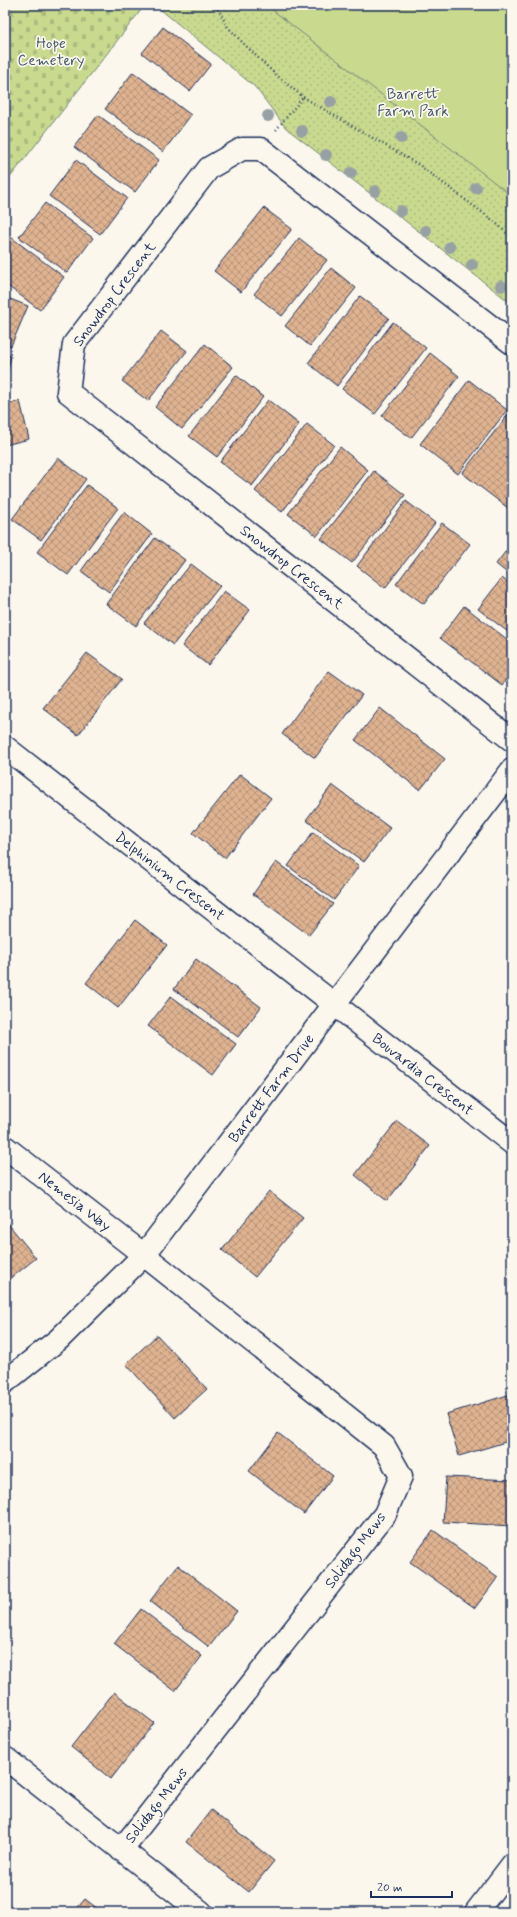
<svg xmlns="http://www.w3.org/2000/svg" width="517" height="1917" font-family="Mynerve,sans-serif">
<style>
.cemetery{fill:url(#cemetery-stones);stroke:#728476}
.park{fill:url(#park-dots);stroke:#728476}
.pitch{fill:#c9da8f;stroke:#728476}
.building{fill:url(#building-cross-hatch);stroke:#1b2f5e}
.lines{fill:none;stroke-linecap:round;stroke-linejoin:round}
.street-casing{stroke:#1b2f5e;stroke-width:25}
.secondary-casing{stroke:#1b2f5e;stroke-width:25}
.path{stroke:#1b2f5e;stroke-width:2.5;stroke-dasharray:1 3;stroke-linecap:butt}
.street{stroke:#fbf7ec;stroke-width:22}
.secondary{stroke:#fbf7ec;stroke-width:22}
.tree{fill:#97a1a4}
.labels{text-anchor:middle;stroke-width:3.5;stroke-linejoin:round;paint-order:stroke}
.park-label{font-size:15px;fill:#465a6a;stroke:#fbf7ec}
.street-label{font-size:15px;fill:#1b2f5e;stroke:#fbf7ec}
</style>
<defs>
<pattern id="cemetery-stones" width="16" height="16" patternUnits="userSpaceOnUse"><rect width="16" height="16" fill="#c9da8f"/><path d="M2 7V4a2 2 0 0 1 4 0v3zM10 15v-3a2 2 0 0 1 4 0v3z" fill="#acbb7e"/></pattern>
<pattern id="park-dots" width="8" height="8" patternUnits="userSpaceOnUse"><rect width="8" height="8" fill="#c9da8f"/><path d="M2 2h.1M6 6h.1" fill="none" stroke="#acbb7e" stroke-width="1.8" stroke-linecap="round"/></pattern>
<pattern id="building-cross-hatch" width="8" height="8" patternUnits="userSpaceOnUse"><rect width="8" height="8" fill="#dfb390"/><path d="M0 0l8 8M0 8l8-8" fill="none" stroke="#b49279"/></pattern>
</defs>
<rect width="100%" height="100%" fill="#fbf7ec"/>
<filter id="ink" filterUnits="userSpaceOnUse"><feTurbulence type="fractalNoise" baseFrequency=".025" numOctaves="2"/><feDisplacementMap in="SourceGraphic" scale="8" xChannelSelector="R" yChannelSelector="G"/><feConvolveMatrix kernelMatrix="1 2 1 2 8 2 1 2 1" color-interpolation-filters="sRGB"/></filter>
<g filter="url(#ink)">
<path class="cemetery" d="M 5,5 L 145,5 L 5,184 Z"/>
<path class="park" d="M 155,5 L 512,5 L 512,304 L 286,128 L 255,87 Z"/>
<path class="pitch" d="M 266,5 L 512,5 L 512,196 Z"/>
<path class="building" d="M 163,27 L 211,64 L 190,91 L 142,53 Z
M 133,72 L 191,115 L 163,152 L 105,109 Z
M 98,115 L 159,160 L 135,192 L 74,147 Z
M 76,160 L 127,198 L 100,234 L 49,196 Z
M 45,203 L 93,238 L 67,273 L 19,237 Z
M 264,208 L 292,229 L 241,292 L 214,271 Z
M 8,235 L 64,277 L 40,310 L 5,284 L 5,240 Z
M 299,238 L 327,260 L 282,316 L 254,294 Z
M 331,268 L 356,288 L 310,346 L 285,326 Z
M 360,296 L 389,318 L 337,386 L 308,363 Z
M 5,297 L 28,306 L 11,346 L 5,344 Z
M 393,322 L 426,348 L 375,414 L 342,389 Z
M 161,331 L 187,351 L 148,401 L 122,381 Z
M 205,344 L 233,367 L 182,429 L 155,407 Z
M 430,353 L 459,376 L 411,438 L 382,416 Z
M 5,355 L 11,356 L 5,385 Z
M 236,375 L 263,397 L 217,457 L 189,436 Z
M 469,380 L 507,410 L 458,474 L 420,444 Z
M 268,400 L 299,424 L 252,486 L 220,462 Z
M 20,401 L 29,439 L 5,445 L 5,405 Z
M 510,412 L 512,414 L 512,503 L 508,508 L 462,473 Z
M 307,424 L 334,445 L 282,512 L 255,491 Z
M 340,447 L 368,470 L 317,536 L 288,514 Z
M 58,458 L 86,479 L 41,540 L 12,519 Z
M 374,471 L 405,495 L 352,563 L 321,539 Z
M 87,485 L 118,508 L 68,575 L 37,552 Z
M 406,501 L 435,523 L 385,588 L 357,566 Z
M 124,512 L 152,534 L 109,592 L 81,571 Z
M 442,523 L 470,544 L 424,604 L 396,584 Z
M 155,538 L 185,560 L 136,626 L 106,604 Z
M 512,543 L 512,577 L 496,564 Z
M 191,564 L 220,586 L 173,645 L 144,623 Z
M 502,578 L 512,586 L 512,635 L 478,609 Z
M 224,591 L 250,610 L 208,665 L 182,646 Z
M 464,606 L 512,643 L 512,672 L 502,685 L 440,638 Z
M 87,653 L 122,679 L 78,735 L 43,708 Z
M 329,671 L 362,695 L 315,758 L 282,734 Z
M 380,708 L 445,759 L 420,790 L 355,740 Z
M 240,774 L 271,798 L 225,858 L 193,833 Z
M 332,785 L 390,828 L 364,862 L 306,820 Z
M 313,832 L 359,866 L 334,900 L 288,866 Z
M 276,862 L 333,904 L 309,935 L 253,894 Z
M 135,920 L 167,945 L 118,1008 L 86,983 Z
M 196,959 L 261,1007 L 238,1037 L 174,989 Z
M 171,996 L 236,1044 L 213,1075 L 148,1026 Z
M 397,1121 L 430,1146 L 387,1201 L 355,1175 Z
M 269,1191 L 303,1218 L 255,1277 L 222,1250 Z
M 5,1220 L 36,1258 L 5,1283 Z
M 157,1335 L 207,1389 L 175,1418 L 126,1364 Z
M 511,1394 L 512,1440 L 459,1456 L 446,1414 Z
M 278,1433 L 333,1476 L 304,1514 L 249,1471 Z
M 446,1477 L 512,1480 L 512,1526 L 443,1522 Z
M 433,1530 L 498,1577 L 475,1608 L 410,1562 Z
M 178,1565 L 237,1611 L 209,1647 L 150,1601 Z
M 141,1609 L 202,1656 L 175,1691 L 114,1644 Z
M 114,1692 L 154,1723 L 111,1779 L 71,1747 Z
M 211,1810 L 274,1861 L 249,1892 L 186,1842 Z
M 85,1899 L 102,1912 L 74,1912 Z"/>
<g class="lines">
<g class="street-casing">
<path id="street" d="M 512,343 L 261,149 L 242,149 L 209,168 L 74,344 L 68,392 L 512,740
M 5,747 L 512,1143
M 5,1147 L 144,1255 L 384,1446 L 401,1476 L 385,1514 L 121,1850
M 5,1758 L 201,1912
M 476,1912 L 512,1865"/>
</g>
<g class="secondary-casing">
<path id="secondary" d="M 5,1382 L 59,1339 L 144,1255 L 512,770"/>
</g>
<path class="path" d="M 216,5 L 227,26 L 243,43 L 274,73 L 303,97 L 419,165 L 495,222 L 512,238
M 276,130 L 303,97"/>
<use href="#street" class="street"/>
<use href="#secondary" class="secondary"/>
</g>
<g class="tree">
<circle cx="331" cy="102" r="6"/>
<circle cx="268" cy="116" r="6"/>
<circle cx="302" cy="131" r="6"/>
<circle cx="401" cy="138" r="6"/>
<circle cx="326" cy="155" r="6"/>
<circle cx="351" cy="173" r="6"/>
<circle cx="476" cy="188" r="6"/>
<circle cx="375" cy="191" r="6"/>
<circle cx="401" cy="211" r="6"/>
<circle cx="426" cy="231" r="6"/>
<circle cx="450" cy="247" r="6"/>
<circle cx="472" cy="265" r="6"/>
<circle cx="501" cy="286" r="6"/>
</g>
</g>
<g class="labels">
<g class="park-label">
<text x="51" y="48">Hope<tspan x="51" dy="17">Cemetery</tspan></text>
<text x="413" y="99">Barrett<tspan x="413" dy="17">Farm Park</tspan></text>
</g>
<g class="street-label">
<text transform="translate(114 294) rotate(-53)" y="5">Snowdrop Crescent</text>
<text transform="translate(292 567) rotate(38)" y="5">Snowdrop Crescent</text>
<text transform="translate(170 876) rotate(38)" y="5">Delphinium Crescent</text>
<text transform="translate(423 1074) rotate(38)" y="5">Bouvardia Crescent</text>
<text transform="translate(271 1088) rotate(-53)" y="5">Barrett Farm Drive</text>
<text transform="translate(75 1201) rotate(38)" y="5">Nemesia Way</text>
<text transform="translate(355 1550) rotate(-53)" y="5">Solidago Mews</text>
<text transform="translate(156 1805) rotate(-52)" y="5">Solidago Mews</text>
</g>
</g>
<rect width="517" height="1917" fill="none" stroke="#fbf7ec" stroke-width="20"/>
<rect x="10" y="10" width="497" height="1897" fill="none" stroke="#1b2f5e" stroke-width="1.5" filter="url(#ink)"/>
<path d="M371 1891v6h81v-6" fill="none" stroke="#1b2f5e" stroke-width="2"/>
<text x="377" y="1891" font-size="12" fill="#1b2f5e" stroke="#fbf7ec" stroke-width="3" paint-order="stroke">20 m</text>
</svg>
